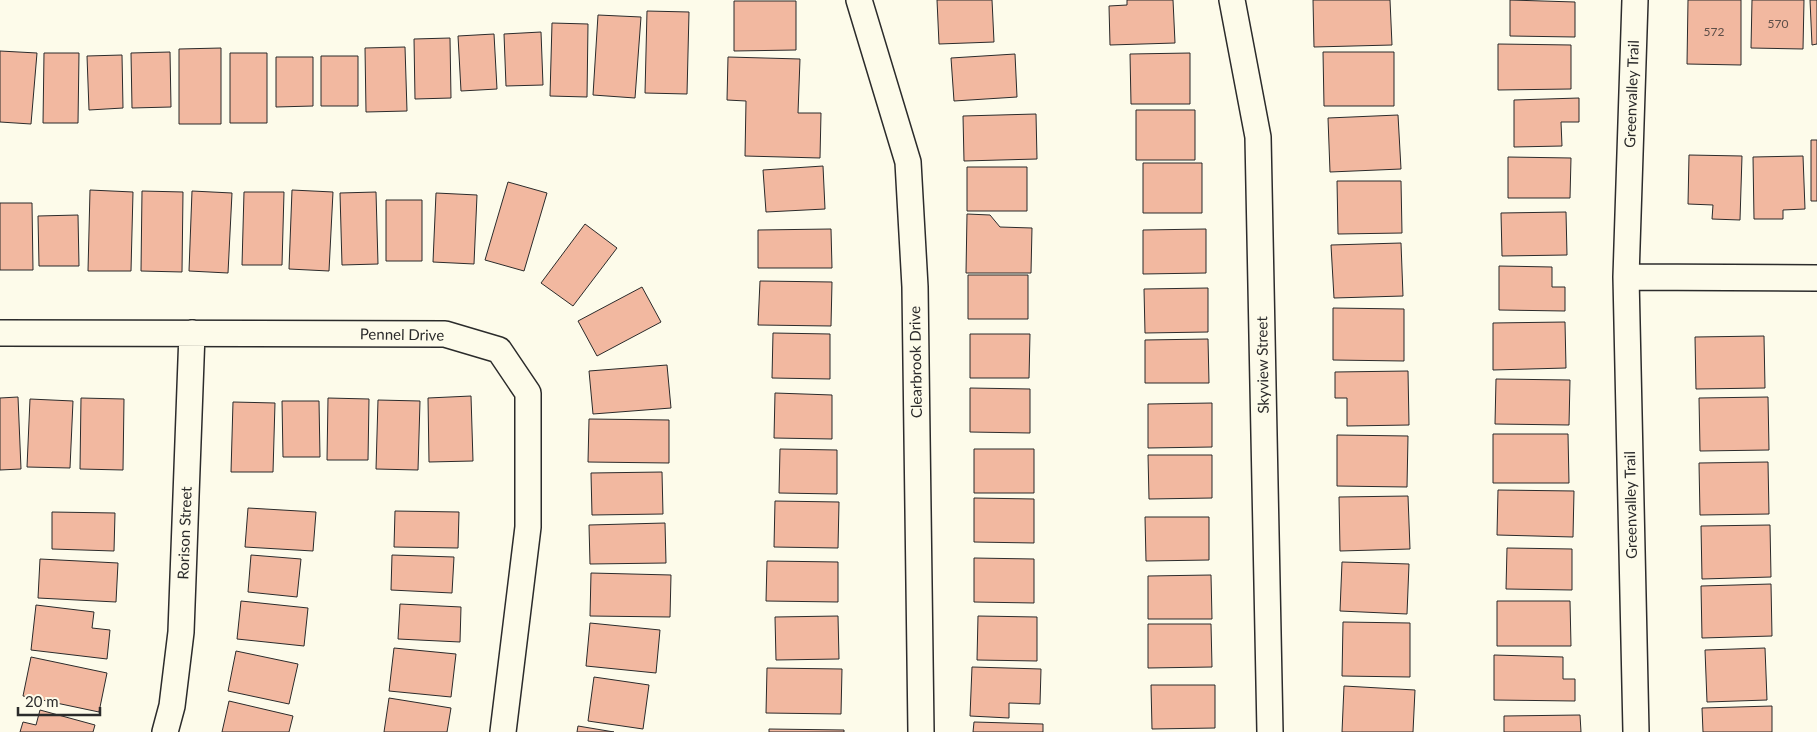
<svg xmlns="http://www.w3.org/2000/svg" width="1817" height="732" font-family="Lato,sans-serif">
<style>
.building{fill:#f2b8a0;stroke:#2b2b2b}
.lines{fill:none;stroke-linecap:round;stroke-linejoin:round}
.minor-casing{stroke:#2b2b2b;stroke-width:28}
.minor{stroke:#fdfbea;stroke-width:25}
.labels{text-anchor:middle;stroke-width:4;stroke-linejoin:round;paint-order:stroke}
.number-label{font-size:12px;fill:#5d4e48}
.street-label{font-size:15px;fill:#2b2b2b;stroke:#fdfbea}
</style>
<rect width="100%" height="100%" fill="#fdfbea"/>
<path class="building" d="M 937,0 L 992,0 L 994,42 L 939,44 Z
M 1127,0 L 1173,0 L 1175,43 L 1110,45 L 1109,6 L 1127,5 Z
M 1313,0 L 1390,0 L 1392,45 L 1314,47 Z
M 1510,0 L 1575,2 L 1575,37 L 1510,36 Z
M 1688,0 L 1741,0 L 1741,65 L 1687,64 Z
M 1752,0 L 1804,0 L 1803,49 L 1751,48 Z
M 1810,0 L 1817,0 L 1817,44 L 1812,45 Z
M 734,1 L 796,1 L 796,50 L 734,51 Z
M 647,11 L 689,12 L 687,94 L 645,93 Z
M 598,15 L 641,17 L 635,98 L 593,95 Z
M 552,23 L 588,24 L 587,97 L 550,96 Z
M 541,32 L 543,85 L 506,86 L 504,34 Z
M 494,34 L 497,89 L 461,91 L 458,36 Z
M 450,38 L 451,98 L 415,99 L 414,39 Z
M 1498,44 L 1571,45 L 1571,89 L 1498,90 Z
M 405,47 L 407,111 L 366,112 L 365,48 Z
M 221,48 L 221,124 L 179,124 L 179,49 Z
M 0,51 L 37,53 L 31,124 L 0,122 Z
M 170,52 L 171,107 L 132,108 L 131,53 Z
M 1323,52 L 1394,52 L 1394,106 L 1324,106 Z
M 44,53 L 79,53 L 78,123 L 43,123 Z
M 230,53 L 267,53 L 267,123 L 230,123 Z
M 1190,53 L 1190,104 L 1131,104 L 1130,54 Z
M 1015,54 L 1017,97 L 954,101 L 951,58 Z
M 122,55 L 123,108 L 89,110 L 87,56 Z
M 321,56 L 358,56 L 358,106 L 321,106 Z
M 276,57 L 313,57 L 313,106 L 276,107 Z
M 728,57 L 800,59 L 798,113 L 821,113 L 820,158 L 745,156 L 746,101 L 727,100 Z
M 1579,98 L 1579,122 L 1561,122 L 1562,146 L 1514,147 L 1514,100 Z
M 1136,110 L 1195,110 L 1195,160 L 1136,160 Z
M 1036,114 L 1037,159 L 964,161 L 963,116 Z
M 1398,115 L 1401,169 L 1330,172 L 1328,118 Z
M 1811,140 L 1817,140 L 1817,201 L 1811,201 Z
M 1689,155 L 1742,156 L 1740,220 L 1712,219 L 1713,205 L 1688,204 Z
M 1803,156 L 1805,209 L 1783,210 L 1783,219 L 1754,219 L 1753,157 Z
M 1508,157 L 1571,158 L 1570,198 L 1508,198 Z
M 1143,163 L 1202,163 L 1202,213 L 1143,213 Z
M 823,166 L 825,209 L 766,212 L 763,170 Z
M 967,167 L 1027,167 L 1027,211 L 967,211 Z
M 1337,181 L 1401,181 L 1402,233 L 1338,234 Z
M 508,182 L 547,193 L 524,271 L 485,260 Z
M 90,190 L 133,192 L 131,271 L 88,271 Z
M 292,190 L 333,192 L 329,271 L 289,269 Z
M 142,191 L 183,192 L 182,272 L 141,271 Z
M 192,191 L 232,193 L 228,273 L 189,271 Z
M 244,192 L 284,192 L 282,265 L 242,265 Z
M 376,192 L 378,264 L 342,265 L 340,193 Z
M 436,193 L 477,195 L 474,264 L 433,262 Z
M 386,200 L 422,200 L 422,261 L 386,261 Z
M 0,203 L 32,203 L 33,270 L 0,270 Z
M 1566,212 L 1567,255 L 1502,256 L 1501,213 Z
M 967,214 L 990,215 L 1000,227 L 1032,228 L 1031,273 L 966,273 Z
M 78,215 L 79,266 L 39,266 L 38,216 Z
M 585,224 L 617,248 L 573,306 L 541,283 Z
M 831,229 L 832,268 L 758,268 L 758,230 Z
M 1206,229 L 1206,273 L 1143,274 L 1143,230 Z
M 1401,243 L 1403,296 L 1334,298 L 1331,245 Z
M 1499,266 L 1552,267 L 1552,287 L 1565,287 L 1565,311 L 1499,310 Z
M 968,275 L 1028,275 L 1028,319 L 968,319 Z
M 760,281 L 832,282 L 831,326 L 758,325 Z
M 642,287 L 661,322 L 597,356 L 578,321 Z
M 1208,288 L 1208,332 L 1145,333 L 1144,289 Z
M 1333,308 L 1404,309 L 1404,361 L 1333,360 Z
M 1565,322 L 1566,368 L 1493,370 L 1493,323 Z
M 773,333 L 830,334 L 830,379 L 772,378 Z
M 970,334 L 1030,334 L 1029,378 L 970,378 Z
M 1764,336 L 1765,388 L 1696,389 L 1695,337 Z
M 1208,339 L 1209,383 L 1145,383 L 1145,340 Z
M 667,365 L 671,408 L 593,414 L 589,371 Z
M 1408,371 L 1409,425 L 1347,426 L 1347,398 L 1335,398 L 1335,372 Z
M 1496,379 L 1570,380 L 1569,425 L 1495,424 Z
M 970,388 L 1030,389 L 1030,433 L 970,432 Z
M 775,393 L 832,395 L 832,439 L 774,438 Z
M 471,396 L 473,461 L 429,462 L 428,398 Z
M 18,397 L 21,469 L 0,470 L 0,398 Z
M 1768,397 L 1769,450 L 1700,451 L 1699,398 Z
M 81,398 L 124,399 L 123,470 L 80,469 Z
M 328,398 L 369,399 L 368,460 L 327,460 Z
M 30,399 L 73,401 L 70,468 L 27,467 Z
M 378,400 L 420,401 L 418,470 L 376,469 Z
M 282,401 L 319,401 L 320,457 L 283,457 Z
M 233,402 L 275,403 L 273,472 L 231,472 Z
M 1212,403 L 1212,447 L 1148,448 L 1148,404 Z
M 589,419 L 669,420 L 669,463 L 588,462 Z
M 1493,434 L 1568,434 L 1569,483 L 1493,483 Z
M 1337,435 L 1408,436 L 1407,487 L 1337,486 Z
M 780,449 L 837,450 L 837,494 L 779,493 Z
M 974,449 L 1034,449 L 1034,493 L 974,493 Z
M 1148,455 L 1212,455 L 1212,498 L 1149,499 Z
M 1768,462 L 1769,514 L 1700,515 L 1699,463 Z
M 662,472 L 663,514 L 592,515 L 591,473 Z
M 1498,490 L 1574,491 L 1573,537 L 1497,535 Z
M 1408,496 L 1410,549 L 1340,551 L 1339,497 Z
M 974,498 L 1034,499 L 1034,543 L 974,542 Z
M 775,501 L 839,502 L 838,548 L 774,547 Z
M 248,508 L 316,512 L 313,551 L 245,547 Z
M 395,511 L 459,512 L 458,548 L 394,547 Z
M 52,512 L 115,513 L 114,551 L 52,549 Z
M 1145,517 L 1209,517 L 1209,560 L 1146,561 Z
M 665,523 L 666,563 L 590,564 L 589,525 Z
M 1770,525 L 1771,577 L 1702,579 L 1701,526 Z
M 1507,548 L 1572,549 L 1572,590 L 1506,589 Z
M 251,555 L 301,559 L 297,597 L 248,592 Z
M 392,555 L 454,557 L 452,593 L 391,590 Z
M 974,558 L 1034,559 L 1034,603 L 974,602 Z
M 40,559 L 118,563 L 116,602 L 38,598 Z
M 767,561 L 838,562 L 838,602 L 766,601 Z
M 1342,562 L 1409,564 L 1407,614 L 1340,611 Z
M 591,573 L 671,575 L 670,617 L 590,616 Z
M 1211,575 L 1212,619 L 1148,619 L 1148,576 Z
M 1771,584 L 1772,636 L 1702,638 L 1701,586 Z
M 241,601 L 308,608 L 304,646 L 237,639 Z
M 1497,601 L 1570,601 L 1571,646 L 1497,646 Z
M 400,604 L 461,607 L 460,642 L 398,639 Z
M 36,605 L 94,612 L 92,628 L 110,630 L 107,659 L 31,650 Z
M 838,616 L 839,659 L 776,660 L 775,617 Z
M 978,616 L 1037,617 L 1037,661 L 977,660 Z
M 1343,622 L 1410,623 L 1410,677 L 1342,676 Z
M 590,623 L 660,630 L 656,673 L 586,666 Z
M 1148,624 L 1211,624 L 1212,667 L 1148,668 Z
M 394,648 L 456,654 L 451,697 L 389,691 Z
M 1765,648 L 1767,700 L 1707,702 L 1705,650 Z
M 236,651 L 298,664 L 289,704 L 228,691 Z
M 1494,655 L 1563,657 L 1563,679 L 1575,679 L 1575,701 L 1494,700 Z
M 31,657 L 107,673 L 99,712 L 23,696 Z
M 972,667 L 1041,669 L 1040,704 L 1009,703 L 1009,718 L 970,716 Z
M 767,668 L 842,669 L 841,714 L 766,713 Z
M 594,677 L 649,685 L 643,729 L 588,721 Z
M 1151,685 L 1215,685 L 1215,728 L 1152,729 Z
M 1344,686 L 1415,690 L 1413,732 L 1342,732 Z
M 389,698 L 451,708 L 447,732 L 384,732 Z
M 229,701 L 293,716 L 289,732 L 222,732 Z
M 1772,706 L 1772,732 L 1703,732 L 1702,708 Z
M 40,710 L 95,725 L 93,732 L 20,732 L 23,722 L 36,725 Z
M 1580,715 L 1581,732 L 1504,732 L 1504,716 Z
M 974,722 L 1043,724 L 1043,732 L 973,732 Z
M 578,726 L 614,732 L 577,732 Z
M 769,729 L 844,730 L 844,732 L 769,732 Z"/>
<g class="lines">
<g class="minor-casing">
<path id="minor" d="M 859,0 L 908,162 L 915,287 L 921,732
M 1232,0 L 1258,137 L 1270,732
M 1635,0 L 1626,277 L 1636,732
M 1626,277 L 1817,278
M 0,333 L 445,334 L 499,350 L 528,393 L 528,527 L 503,732
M 165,732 L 172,706 L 181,632 L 192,333"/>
</g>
<use href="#minor" class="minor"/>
</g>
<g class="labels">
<g class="number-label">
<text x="1778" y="28">570</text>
<text x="1714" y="36">572</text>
</g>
<g class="street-label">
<text transform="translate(1632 94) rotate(-88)" y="5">Greenvalley Trail</text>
<text transform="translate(402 335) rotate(1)" y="5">Pennel Drive</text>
<text transform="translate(916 362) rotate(-91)" y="5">Clearbrook Drive</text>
<text transform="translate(1263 365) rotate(-91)" y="5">Skyview Street</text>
<text transform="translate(1631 505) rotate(-91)" y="5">Greenvalley Trail</text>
<text transform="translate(185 533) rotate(-88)" y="5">Rorison Street</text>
</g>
</g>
<path d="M18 707v8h82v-8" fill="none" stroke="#2b2b2b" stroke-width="2.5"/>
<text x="25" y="707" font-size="15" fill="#2b2b2b" stroke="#fdfbea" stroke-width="4" paint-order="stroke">20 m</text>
</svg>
